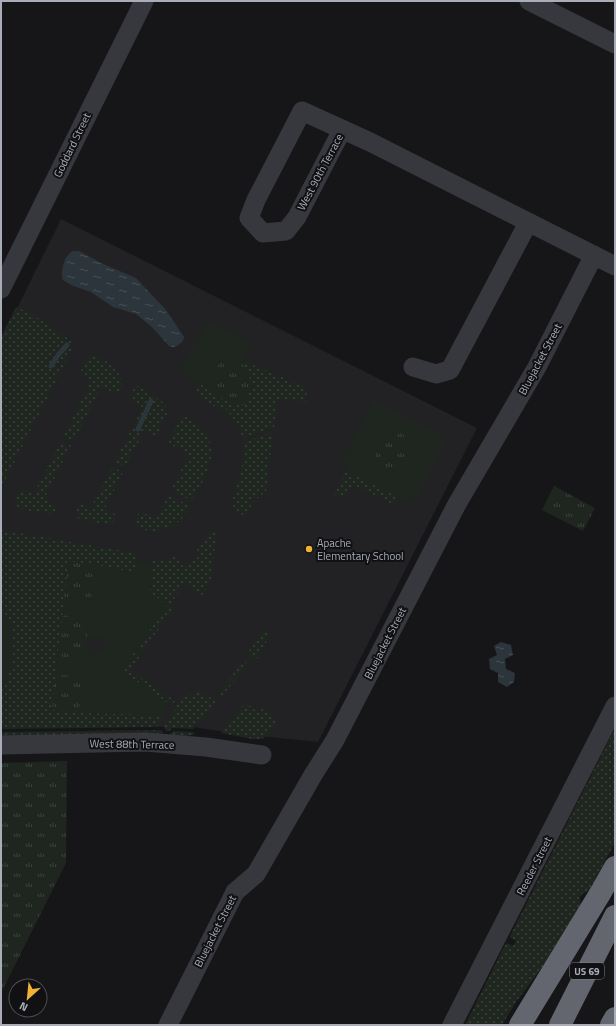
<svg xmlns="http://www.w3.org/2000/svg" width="616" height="1026" font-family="'Titillium Web',sans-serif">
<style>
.built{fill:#222225}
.grass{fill:url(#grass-dots)}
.park{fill:url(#park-tufts)}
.pitch{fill:#1e261f;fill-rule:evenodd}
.water{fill:url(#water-ripples)}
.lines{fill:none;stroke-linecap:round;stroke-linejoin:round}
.stream{stroke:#2c353c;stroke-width:5}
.minor{stroke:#37383d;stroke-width:19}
.highway{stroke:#63666e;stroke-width:22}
.poi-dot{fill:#f2b134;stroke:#111113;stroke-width:1.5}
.labels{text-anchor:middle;stroke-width:4;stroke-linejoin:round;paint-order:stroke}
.shield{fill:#111113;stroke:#7b7e86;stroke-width:1}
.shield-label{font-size:10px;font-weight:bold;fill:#a8adb8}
.street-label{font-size:11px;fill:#a8adb8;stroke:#111113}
.poi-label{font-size:11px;fill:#a8adb8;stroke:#111113;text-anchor:start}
</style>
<defs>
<pattern id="grass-dots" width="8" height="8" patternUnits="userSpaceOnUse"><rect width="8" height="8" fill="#1e261f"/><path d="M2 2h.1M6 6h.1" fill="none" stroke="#3c433d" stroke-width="1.8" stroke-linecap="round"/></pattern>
<pattern id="park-tufts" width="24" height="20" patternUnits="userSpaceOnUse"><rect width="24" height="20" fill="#1e261f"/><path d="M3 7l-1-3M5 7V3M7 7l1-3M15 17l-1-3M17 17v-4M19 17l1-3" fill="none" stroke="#3c433d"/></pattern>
<pattern id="water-ripples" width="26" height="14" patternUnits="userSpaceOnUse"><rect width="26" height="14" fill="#2c353c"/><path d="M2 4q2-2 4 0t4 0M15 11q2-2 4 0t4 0" fill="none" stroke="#485056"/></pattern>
</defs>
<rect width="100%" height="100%" fill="#161618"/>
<path class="built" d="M 61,219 L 477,428 L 318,742 L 231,733 L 193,727 L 1,725 L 1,341 Z"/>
<path class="grass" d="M 16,307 L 32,314 L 70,340 L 72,343 L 72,349 L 1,488 L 1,337 Z
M 92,355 C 100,354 122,373 123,382 L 119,391 L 116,393 L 101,387 L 74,441 L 64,436 L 91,382 L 81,376 L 80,373 L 87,359 Z
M 244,361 L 307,388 L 306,402 L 277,399 L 274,427 L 243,438 L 237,424 L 226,409 L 223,412 L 197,395 L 197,388 L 200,384 L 231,404 L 253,384 L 242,364 Z
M 138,386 L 144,388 L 165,404 L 167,414 L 156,436 L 144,431 L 125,467 L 115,462 L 143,407 L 128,400 L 133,390 Z
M 186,417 C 194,420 200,425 205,432 C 221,455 203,480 192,501 L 171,490 L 189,454 L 170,444 L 169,441 L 180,419 Z
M 273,432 L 266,491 L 250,505 L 253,509 L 244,517 L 241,513 L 240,514 L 233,506 L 235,504 L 231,500 L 236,495 L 234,493 L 236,490 L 235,489 C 242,473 244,459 244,442 Z
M 61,441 L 71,445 L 44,499 L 56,506 L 55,511 L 49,514 L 20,509 C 13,504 17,498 20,491 L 24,490 L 34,494 Z
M 112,467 L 123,472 L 105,508 L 116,515 L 114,522 L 109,525 L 79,519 C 74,514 76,510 79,505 L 82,504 L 91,508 Z
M 346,471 L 397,496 L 393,504 L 352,484 L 345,496 L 334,495 Z
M 168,495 L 190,506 C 184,517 177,526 164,530 L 163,527 L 160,528 L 160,531 L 153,532 L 137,528 L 134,522 L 138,514 L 142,512 L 156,519 Z
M 1,530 L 134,553 L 137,560 L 136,573 L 96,565 L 69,562 L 55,673 L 56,674 L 52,710 L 80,713 L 162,715 L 164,712 L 166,713 L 157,727 L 1,729 L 1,692 L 13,664 L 11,624 L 1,608 Z
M 212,531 L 217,532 L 210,584 L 201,596 L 184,584 L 169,606 L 173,609 L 143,651 L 138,647 L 167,605 L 151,593 L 150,589 L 153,578 L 151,564 L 154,560 L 167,559 L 178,556 L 183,566 L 200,556 L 197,549 Z
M 264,630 L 270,634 L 258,658 L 254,660 L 247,654 Z
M 135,650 L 141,654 L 130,670 L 175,701 L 172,706 L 122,671 L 122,669 Z
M 243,660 L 248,664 L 221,697 L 219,695 Z
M 198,689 L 216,702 L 193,729 L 172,728 L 169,731 L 166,731 L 163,726 L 187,692 L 193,697 Z
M 246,703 L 259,713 L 263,708 L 277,719 L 277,722 L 263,739 L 252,739 L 221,733 L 244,704 Z
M 615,728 L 615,842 L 590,890 L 582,894 L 580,897 L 581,906 L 559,945 L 516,1002 L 502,1025 L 465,1025 L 505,945 L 507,943 L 513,946 L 516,941 L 510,937 L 511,934 Z
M 161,730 L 164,734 L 170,734 L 173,731 L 193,732 L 195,734 L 187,736 L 1,737 L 1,732 L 2,732 Z"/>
<path class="park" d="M 222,356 L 240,360 L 253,384 L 244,405 L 231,404 L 208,389 Z
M 402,433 C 407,437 408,442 409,447 C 416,471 399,469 382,470 L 375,459 L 378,443 L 395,434 Z
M 554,486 L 595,508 L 583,531 L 542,510 Z
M 69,561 L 96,565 L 91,600 L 64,597 Z
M 63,615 L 89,618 L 84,660 L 57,656 Z
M 56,674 L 83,677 L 79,712 L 52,710 Z
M 67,761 L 66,863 L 1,993 L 1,763 Z"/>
<path class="pitch" d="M 208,322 L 229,330 L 252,344 L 242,364 L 240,360 L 222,356 L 208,389 L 179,370 Z
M 373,401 L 447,437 L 413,505 L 346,471 L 348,465 L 339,464 ZM 402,433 C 407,437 408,442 409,447 C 416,470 399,470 382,470 L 375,459 L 378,443 L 395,434 Z
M 137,564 L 151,564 L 153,578 L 150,589 L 151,593 L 167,605 L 122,671 L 169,704 L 162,715 L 80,713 L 79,712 L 83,677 L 55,674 L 57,656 L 84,660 L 89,618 L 63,615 L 64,597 L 91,600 L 96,565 L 136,573 ZM 94,635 L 100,635 C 106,640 107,646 101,651 L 94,652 L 88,646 L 88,640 Z
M 1,608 L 11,624 L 13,664 L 1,692 Z"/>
<path class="water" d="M 73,251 L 79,251 L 103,264 L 136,278 L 166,310 L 184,337 L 183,341 C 178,345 175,349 169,346 L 152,327 L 136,314 L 113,307 L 91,292 L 71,285 L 63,280 C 60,272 64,255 73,251 Z
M 501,642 L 511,645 L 513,655 L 505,659 L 506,669 L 515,673 L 514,682 L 507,687 L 498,682 L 498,673 L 490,669 L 489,659 L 497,655 L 494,646 Z"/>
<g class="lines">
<path class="stream" d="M 51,366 L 58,355 L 67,345
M 138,429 L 151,401"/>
<path class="minor" d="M 529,1 L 615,44
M 342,130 L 297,217 L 286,231 L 263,233 L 249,218 L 256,200 L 302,111 L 370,142 L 615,266
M 1,289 L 144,1
M 413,367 L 436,374 L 450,370 L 528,223
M 1,745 L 145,742 L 206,747 L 262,755
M 168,1025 L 235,892 L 256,874 L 313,775 L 335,740 L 457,504 L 537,367 L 594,255
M 452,1025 L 615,706"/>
<path class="highway" d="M 520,1025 L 601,892 L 615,867
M 560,1025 L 615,916
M 611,1025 L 615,1018"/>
</g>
<circle class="poi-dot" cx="309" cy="549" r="4"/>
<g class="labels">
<rect class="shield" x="570" y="963" width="34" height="16" rx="3"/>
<g class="shield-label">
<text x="587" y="975">US 69</text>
</g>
<g class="street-label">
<text transform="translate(72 145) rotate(-64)" y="4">Goddard Street</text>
<text transform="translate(320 172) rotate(-62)" y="4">West 90th Terrace</text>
<text transform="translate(540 359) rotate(-62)" y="4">Bluejacket Street</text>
<text transform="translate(385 643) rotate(-63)" y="4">Bluejacket Street</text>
<text transform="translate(132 744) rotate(1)" y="4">West 88th Terrace</text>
<text transform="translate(534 866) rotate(-63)" y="4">Reeder Street</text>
<text transform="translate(215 931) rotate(-63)" y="4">Bluejacket Street</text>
</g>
<g class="poi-label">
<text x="317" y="547">Apache<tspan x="317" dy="13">Elementary School</tspan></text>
</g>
</g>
<rect width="616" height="1026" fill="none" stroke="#a8adb8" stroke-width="4"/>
<g transform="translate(28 998) rotate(207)"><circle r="19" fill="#111113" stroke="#4d4f55"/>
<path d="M0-3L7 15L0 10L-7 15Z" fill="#f2b134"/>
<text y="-6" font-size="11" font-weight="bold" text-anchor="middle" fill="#a8adb8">N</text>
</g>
</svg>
